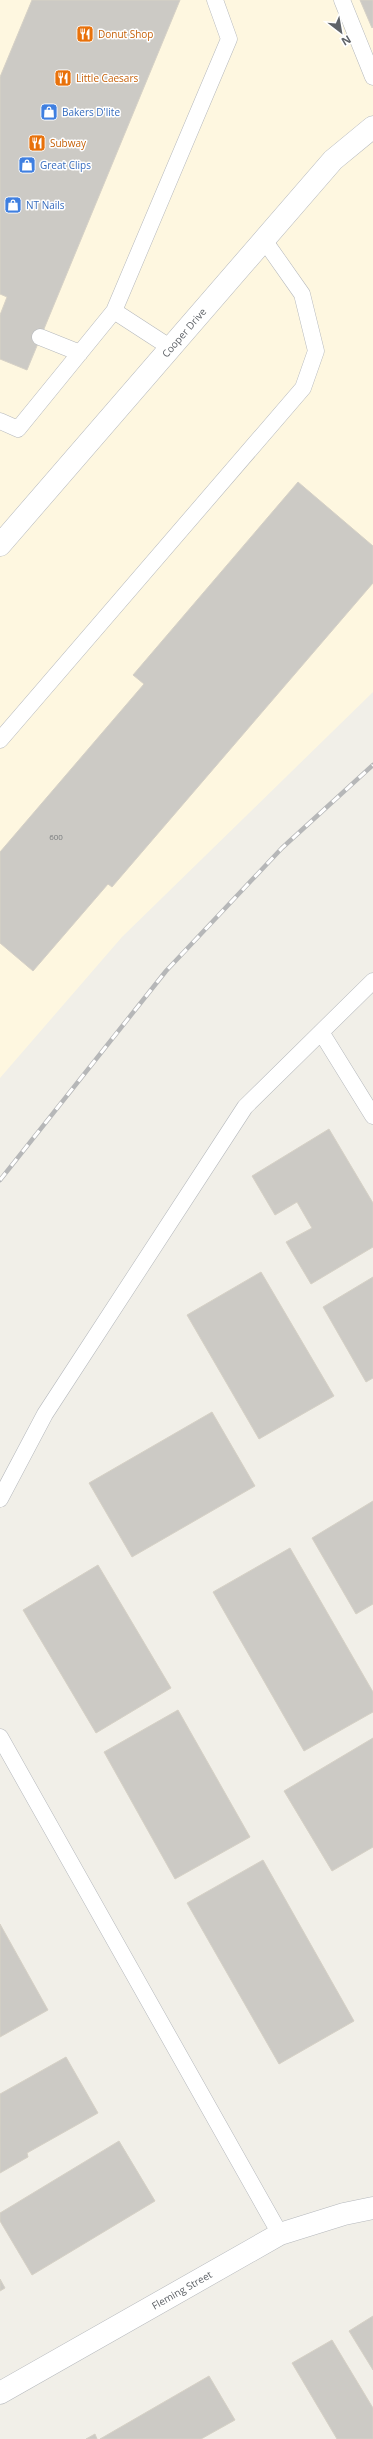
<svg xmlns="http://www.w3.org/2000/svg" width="373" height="2439" font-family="'Open Sans',sans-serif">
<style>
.commercial{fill:#fef7e0}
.building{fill:#cccac5;stroke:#d6d1c6}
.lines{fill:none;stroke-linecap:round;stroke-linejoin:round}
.service-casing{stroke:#b5b8bc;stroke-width:17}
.minor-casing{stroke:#b5b8bc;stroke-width:23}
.service{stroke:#fff;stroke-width:16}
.minor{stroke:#fff;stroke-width:22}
.rail-casing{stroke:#b6b7b8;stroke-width:4.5}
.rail{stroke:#fff;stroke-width:3;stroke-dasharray:9;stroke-linecap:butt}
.labels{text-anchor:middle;stroke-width:3;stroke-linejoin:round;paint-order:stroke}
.number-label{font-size:8px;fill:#7a7d7f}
.food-label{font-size:10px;fill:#c56008;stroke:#fff;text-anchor:start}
.shop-label{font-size:10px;fill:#366cbe;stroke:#fff;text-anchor:start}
.street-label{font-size:10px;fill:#5f6368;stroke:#fff}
</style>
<rect width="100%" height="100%" fill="#f1efe8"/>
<path class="commercial" d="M 0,0 L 373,0 L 373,692 L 122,937 L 0,1078 Z"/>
<path class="building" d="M 32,0 L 180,0 L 27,370 L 0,359 L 0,315 L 7,297 L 0,294 L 0,77 Z
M 360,0 L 373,0 L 373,27 L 372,28 Z
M 298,482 L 373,546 L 373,583 L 112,887 L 108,884 L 33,971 L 0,943 L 0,852 L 144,684 L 133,675 Z
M 329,1129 L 373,1203 L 373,1247 L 311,1284 L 286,1242 L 312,1228 L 297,1202 L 275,1215 L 252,1176 Z
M 261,1272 L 334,1396 L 259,1439 L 187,1315 Z
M 373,1277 L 373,1378 L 366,1382 L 323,1307 Z
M 212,1412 L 255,1486 L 132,1557 L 89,1483 Z
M 373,1501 L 373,1604 L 356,1614 L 312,1538 Z
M 290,1548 L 373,1692 L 373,1712 L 304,1751 L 213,1592 Z
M 98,1565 L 171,1688 L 96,1733 L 23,1610 Z
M 178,1710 L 250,1837 L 175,1879 L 104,1752 Z
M 373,1738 L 373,1847 L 332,1871 L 284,1791 Z
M 263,1860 L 354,2021 L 279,2064 L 187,1903 Z
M 0,1924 L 48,2010 L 0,2037 Z
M 66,2057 L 98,2113 L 27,2153 L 28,2157 L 0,2173 L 0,2094 Z
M 119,2141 L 155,2201 L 32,2275 L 0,2221 L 0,2213 Z
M 0,2279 L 5,2288 L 0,2291 Z
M 373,2316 L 373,2370 L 349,2331 Z
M 332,2340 L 373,2408 L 373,2439 L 337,2439 L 292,2363 Z
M 209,2376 L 235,2420 L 201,2439 L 100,2439 Z
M 95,2434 L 97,2439 L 86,2439 Z"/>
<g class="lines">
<g class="service-casing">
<path id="service" d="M 342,0 L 373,77
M 114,311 L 171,348
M 40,337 L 80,353
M 0,421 L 18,429 L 114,311 L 229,39 L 215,0
M 0,740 L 303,388 L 316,351 L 302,294 L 264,240
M 321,1032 L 373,1116
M 0,1499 L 45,1414 L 245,1107 L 373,981
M 0,1737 L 280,2234"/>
</g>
<g class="minor-casing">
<g id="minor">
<path id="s1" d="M 0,545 L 333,160 L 373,127"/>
<path id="s2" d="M 0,2393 L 280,2234 L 344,2214 L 373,2208"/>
</g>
</g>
<use href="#service" class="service"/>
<use href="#minor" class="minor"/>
<g class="rail-casing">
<path id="rail" d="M 0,1180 L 166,971 L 282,848 L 373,765"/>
</g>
<use href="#rail" class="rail"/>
</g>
<defs>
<g id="restaurant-square" transform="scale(0.9)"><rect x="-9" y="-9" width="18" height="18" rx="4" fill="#e8710a" stroke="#fff"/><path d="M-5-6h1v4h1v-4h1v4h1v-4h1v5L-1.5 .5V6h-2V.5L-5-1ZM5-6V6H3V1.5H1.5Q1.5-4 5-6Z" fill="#fff"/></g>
<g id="shop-square" transform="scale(0.9)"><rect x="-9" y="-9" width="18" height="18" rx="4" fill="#3f7fe0" stroke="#fff"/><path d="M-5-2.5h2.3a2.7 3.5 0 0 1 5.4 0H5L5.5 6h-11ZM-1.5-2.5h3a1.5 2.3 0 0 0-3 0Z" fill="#fff"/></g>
</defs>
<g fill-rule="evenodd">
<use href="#restaurant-square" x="85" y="34"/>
<use href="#restaurant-square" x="63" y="78"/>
<use href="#shop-square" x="49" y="112"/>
<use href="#restaurant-square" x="37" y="143"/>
<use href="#shop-square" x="27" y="165"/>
<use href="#shop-square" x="13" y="205"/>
</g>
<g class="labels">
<g class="number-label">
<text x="56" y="840">600</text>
</g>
<g class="food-label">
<text x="98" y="38">Donut Shop</text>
<text x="76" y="82">Little Caesars</text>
<text x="50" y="147">Subway</text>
</g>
<g class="shop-label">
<text x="62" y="116">Bakers D'lite</text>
<text x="40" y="169">Great Clips</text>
<text x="26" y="209">NT Nails</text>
</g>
<g class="street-label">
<text dy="4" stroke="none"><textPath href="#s1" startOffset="281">Cooper Drive</textPath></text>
<text dy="4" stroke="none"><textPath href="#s2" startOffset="209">Fleming Street</textPath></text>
</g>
</g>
<g transform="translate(341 32) rotate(149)" stroke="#ffffff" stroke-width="3" paint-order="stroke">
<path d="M0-3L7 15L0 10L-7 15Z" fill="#5f6368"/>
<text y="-6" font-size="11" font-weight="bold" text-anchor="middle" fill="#5f6368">N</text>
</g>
</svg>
